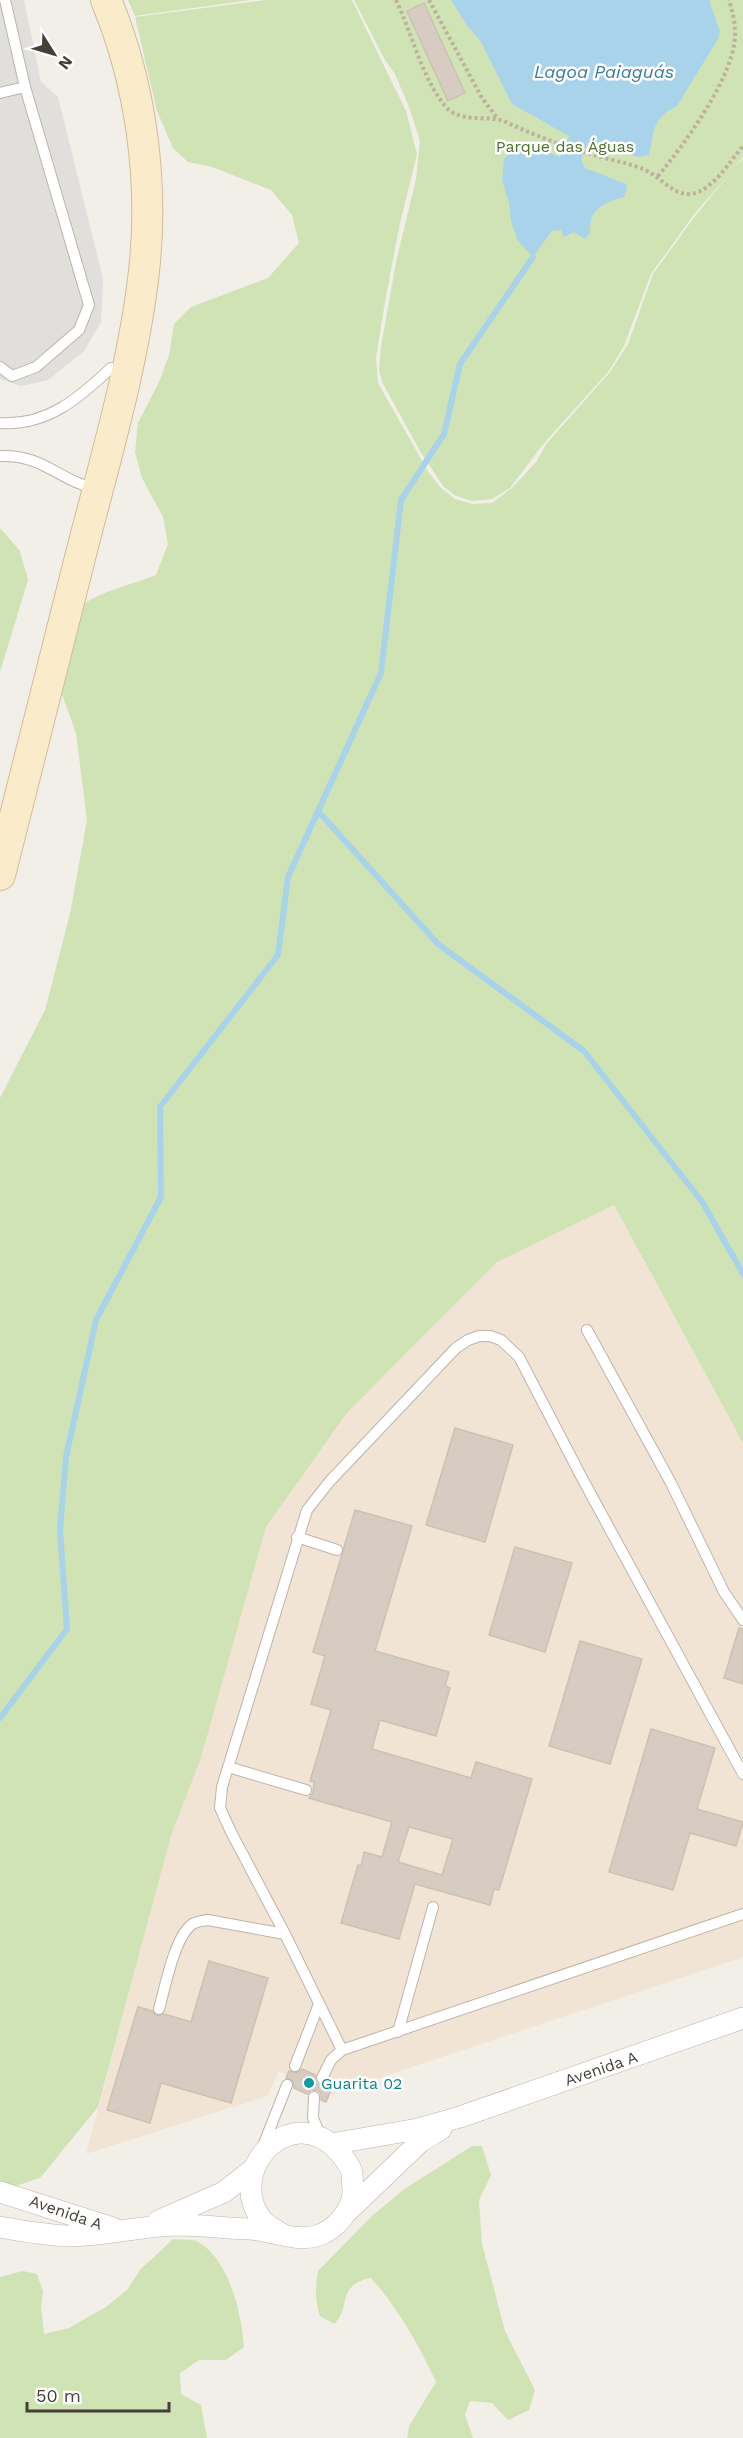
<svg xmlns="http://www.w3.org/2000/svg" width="743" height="2438" font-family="'Work Sans',sans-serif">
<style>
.commercial{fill:#f2e4d4}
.green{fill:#d0e3b4}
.parking{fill:#e1dfdc}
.water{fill:#a9d3ea}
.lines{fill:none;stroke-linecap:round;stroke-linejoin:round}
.stream{stroke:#a9d3ea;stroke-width:6}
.building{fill:#d6ccc1;stroke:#cdc1b2;stroke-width:1.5;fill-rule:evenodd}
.lane-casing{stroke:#bdb5ab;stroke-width:12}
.street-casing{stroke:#bdb5ab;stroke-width:22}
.secondary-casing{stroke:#cebe9b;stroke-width:32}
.path{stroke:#beb09d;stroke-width:4;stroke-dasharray:3 3;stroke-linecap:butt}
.lane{stroke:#fff;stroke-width:10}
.street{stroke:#fff;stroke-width:21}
.secondary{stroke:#faecca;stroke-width:30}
.culture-dot{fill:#0f9aa8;stroke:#fff;stroke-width:2}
.labels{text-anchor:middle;stroke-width:5;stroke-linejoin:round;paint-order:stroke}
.park-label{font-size:16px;fill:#4c722f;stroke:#fff}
.street-label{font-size:16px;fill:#453f37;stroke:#fff}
.culture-label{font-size:16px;fill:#0d838f;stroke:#fff;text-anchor:start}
.water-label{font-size:18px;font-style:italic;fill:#377aa0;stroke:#fff}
</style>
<rect width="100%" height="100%" fill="#f2eee8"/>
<path class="commercial" d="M 614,1205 L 743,1443 L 743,1957 L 331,2094 L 279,2071 L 267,2096 L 86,2154 L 171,1836 L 201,1758 L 266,1527 L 346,1414 L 497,1262 Z"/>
<path class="green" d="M 128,0 L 251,0 L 135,16 Z
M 265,0 L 352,0 L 406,111 L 417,154 L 400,223 L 386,296 L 376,357 L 378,383 L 429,473 L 441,488 L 455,499 L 473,504 L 492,503 L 512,488 L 536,462 L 547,443 L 610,372 L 628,344 L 653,274 L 695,216 L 730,174 L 695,213 L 651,274 L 624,346 L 609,371 L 545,442 L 510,488 L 492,499 L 472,501 L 456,496 L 443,486 L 420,451 L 383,384 L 379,371 L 381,347 L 396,262 L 416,179 L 420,141 L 409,107 L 395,74 L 385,60 L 354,0 L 743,0 L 743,157 L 735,167 L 743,159 L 743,1443 L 614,1205 L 497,1262 L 346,1414 L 266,1527 L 201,1758 L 171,1836 L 98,2107 L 40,2178 L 0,2191 L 0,1098 L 45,1010 L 70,914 L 87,820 L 76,733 L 61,692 L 82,605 C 104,590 131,585 156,575 L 168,544 L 163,517 L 142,478 L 135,452 L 138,423 L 159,382 L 169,355 L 174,324 L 191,307 L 268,278 L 299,243 L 292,215 L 271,190 L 212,167 L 188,162 L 173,148 L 157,111 L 135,17 Z
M 0,528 L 20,551 L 28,580 L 0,672 Z
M 472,2146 L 482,2146 L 491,2175 L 479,2200 L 482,2244 L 505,2331 L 535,2390 L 529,2410 L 508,2420 L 492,2403 L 470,2401 L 465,2415 L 473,2438 L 407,2438 L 409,2426 L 436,2382 C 419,2345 398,2308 371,2278 C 335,2285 352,2308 334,2324 L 320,2316 C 315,2301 315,2286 318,2271 L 372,2216 L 403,2190 Z
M 173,2239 C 180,2240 190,2239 196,2241 C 229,2257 242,2315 244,2347 L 226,2360 L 199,2360 L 180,2373 L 181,2394 L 201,2405 L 207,2438 L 0,2438 L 0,2277 L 23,2271 L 37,2274 L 43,2292 L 41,2306 L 44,2334 L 69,2328 L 106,2307 L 127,2290 L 140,2270 Z"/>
<path class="parking" d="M 0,0 L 24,0 L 41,82 L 58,97 L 103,279 L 101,322 L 84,351 L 48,380 L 21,386 L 0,379 Z"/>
<path class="water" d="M 451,0 L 709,0 L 720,32 L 718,39 L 677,106 L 665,113 L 658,121 L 654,129 L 649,155 L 638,157 L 594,143 L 588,143 L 581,159 L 585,168 L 626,184 L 627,189 L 624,197 C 604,202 588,210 590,233 L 585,239 L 574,232 L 564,237 L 561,230 L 552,231 L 533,257 L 518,241 L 511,221 L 509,203 L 502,180 L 504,159 L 515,147 L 526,144 L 560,157 L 569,136 L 512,104 L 480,40 L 468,27 Z"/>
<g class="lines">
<path class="stream" d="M 318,811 L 438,944 L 584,1051 L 703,1203 L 743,1274
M 0,1718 L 67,1629 L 60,1530 L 66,1457 L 96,1320 L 161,1197 L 160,1107 L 278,955 L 288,877 L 381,673 L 401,500 L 444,434 L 460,364 L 533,257"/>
</g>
<path class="building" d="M 424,3 L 465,93 L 448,101 L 407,11 Z
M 455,1428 L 513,1445 L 485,1542 L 426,1525 Z
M 355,1510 L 412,1526 L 375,1651 L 449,1672 L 445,1686 L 450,1688 L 436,1736 L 380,1720 L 372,1749 L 471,1778 L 476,1762 L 532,1779 L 499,1890 L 494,1889 L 490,1905 L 415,1884 L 399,1939 L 341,1923 L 358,1865 L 361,1866 L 364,1852 L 382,1857 L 392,1822 L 309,1798 L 313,1793 L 314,1782 L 310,1781 L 331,1710 L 311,1704 L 325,1656 L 313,1652 ZM 409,1827 L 453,1839 L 442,1875 L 398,1862 Z
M 515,1547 L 572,1563 L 545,1652 L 489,1635 Z
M 739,1628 L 743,1629 L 743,1684 L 724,1678 Z
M 580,1641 L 642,1659 L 610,1764 L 549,1746 Z
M 651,1729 L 715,1748 L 697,1809 L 743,1822 L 736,1846 L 690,1833 L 673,1890 L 609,1872 Z
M 209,1961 L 268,1978 L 231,2103 L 161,2083 L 150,2123 L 107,2110 L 138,2007 L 152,2011 L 157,2016 L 164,2014 L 191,2022 Z
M 302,2069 L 315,2075 L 315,2082 L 319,2085 L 326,2085 L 329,2081 L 334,2083 L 326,2102 L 321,2100 L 321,2094 L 318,2090 L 311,2090 L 307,2094 L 294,2088 L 293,2081 L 286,2078 L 289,2071 L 296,2073 Z"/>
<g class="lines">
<g class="lane-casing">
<path id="lane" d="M 0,93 L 25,87
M 0,367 L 12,376 L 36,367 L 79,330 L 89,305 L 25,87 L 5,0
M 0,423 C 47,426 78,399 111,368
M 0,456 C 43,454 59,481 97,489
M 587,1330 L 671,1483 L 724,1592 L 743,1620
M 297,1537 L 337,1550
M 228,1767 L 306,1790
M 159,2009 C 165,1988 174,1939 191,1925 C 196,1921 202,1921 208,1920 L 285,1934
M 398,2032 L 433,1907
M 342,2050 L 285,1934 L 231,1832 L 220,1808 L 222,1787 L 307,1510 L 330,1481 L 456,1348 L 468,1340 L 479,1336 L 490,1336 L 501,1340 L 519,1357 L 582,1478 L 743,1774
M 295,2066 L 319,2004
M 322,2078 L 331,2060 L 342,2050 L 743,1914
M 314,2097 L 313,2118 L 320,2135
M 263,2146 L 287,2085"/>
</g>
<g class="street-casing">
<path id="street" d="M 331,2144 L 418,2129 L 460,2117 L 743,2018
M 0,2192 L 113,2228
M 348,2211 L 420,2142 L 441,2129
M 158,2221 L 224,2192 L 252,2170
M 0,2227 C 22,2231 45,2235 68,2236 C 104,2236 140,2226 176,2225 C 200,2225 225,2228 249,2229 C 272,2230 294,2242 316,2236 C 335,2231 354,2209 353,2189 C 352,2183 353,2175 351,2170 C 348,2162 336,2147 328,2142 C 281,2109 227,2175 262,2220 C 267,2226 277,2231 284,2235"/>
</g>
<g class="secondary-casing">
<path id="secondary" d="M 0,875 C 27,766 55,658 82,550 C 105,460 134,363 144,271 C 154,181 141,84 106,0"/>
</g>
<path class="path" d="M 396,0 C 412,33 422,79 446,107 C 461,124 487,114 506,122 C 532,134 559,145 587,153 C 605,159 626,162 643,169 C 660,176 672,195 690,194 C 712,192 730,161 743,146
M 429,0 L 482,98 L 498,119
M 658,176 C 684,145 737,73 735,32 C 735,21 732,10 729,0"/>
<use href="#lane" class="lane"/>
<use href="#street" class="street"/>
<use href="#secondary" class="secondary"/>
</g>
<circle class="culture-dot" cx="309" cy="2083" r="6"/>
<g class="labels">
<g class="park-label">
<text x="565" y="152">Parque das Águas</text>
</g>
<g class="street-label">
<text transform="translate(601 2068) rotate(-19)" y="6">Avenida A</text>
<text transform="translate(66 2212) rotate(19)" y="6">Avenida A</text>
</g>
<g class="culture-label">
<text x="321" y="2089">Guarita 02</text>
</g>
<g class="water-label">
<text x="604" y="78">Lagoa Paiaguás</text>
</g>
</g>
<g transform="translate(54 54) rotate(127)" stroke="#ffffff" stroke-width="4.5" paint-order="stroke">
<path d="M0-4.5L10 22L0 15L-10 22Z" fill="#453f37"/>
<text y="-9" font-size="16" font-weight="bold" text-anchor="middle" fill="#453f37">N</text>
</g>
<path d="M27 2402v9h142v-9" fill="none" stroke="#453f37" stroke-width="3"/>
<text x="36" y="2402" font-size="18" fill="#453f37" stroke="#ffffff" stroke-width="4.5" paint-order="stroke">50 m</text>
</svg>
